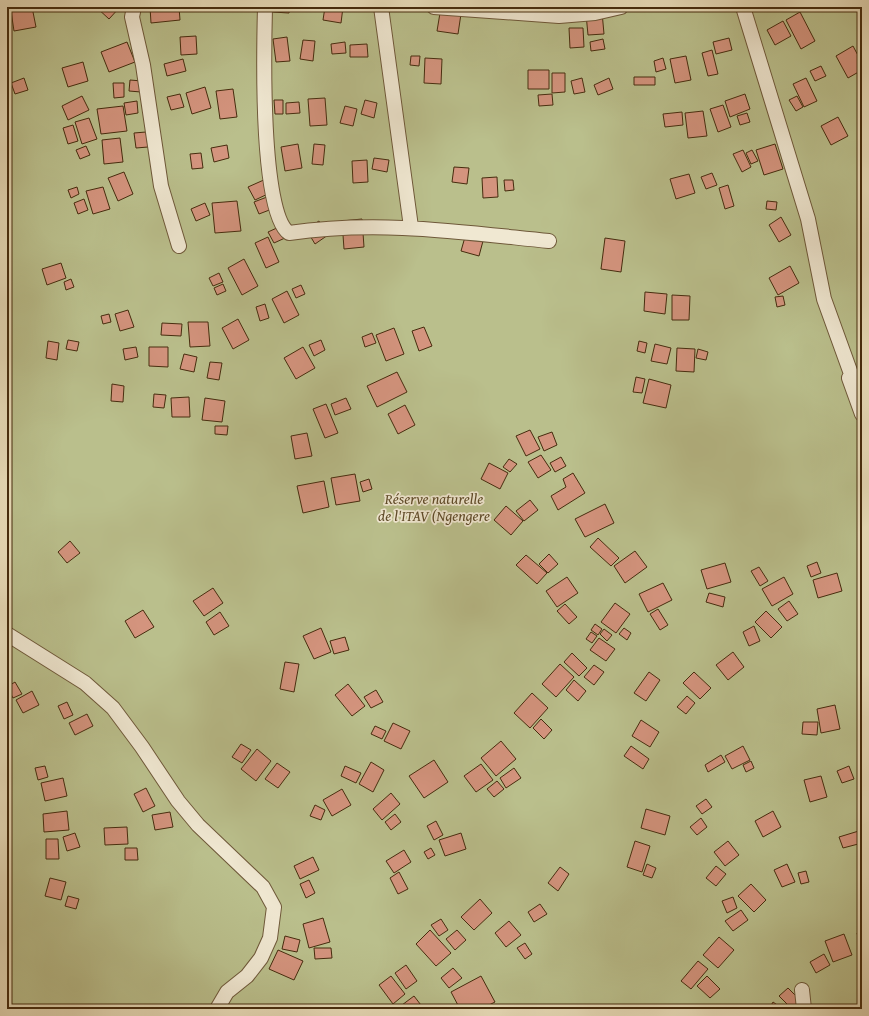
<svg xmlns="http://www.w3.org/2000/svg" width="869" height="1016" font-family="'Gentium Book Plus',serif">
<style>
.green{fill:#babf8c;stroke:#80764d}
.building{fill:#d4947e;stroke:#462c0e}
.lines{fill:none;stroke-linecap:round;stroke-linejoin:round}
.minor-casing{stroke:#6e5839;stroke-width:16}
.minor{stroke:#f0e8d2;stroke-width:14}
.labels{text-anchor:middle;stroke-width:3.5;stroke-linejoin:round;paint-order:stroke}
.park-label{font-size:15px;font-style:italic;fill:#5d4927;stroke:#f0e8d2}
</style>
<rect width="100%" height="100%" fill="#e8dcb9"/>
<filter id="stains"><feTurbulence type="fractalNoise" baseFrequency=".005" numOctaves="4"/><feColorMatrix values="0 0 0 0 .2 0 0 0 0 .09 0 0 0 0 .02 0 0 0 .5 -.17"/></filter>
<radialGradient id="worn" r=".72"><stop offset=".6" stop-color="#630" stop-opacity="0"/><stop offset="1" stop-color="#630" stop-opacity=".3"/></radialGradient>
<path class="green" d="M 7,7 L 862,7 L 862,1009 L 7,1009 Z"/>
<path class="building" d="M 32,7 L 36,27 L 14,31 L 11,11 Z
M 96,7 L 120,7 L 109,19 Z
M 150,7 L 179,7 L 180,20 L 151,23 Z
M 273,7 L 290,7 L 289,13 L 273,12 Z
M 325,7 L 343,7 L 341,23 L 323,20 Z
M 441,7 L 462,7 L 458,34 L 437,31 Z
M 602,12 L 604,34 L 588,35 L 586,14 Z
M 800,12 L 815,41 L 801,49 L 786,20 Z
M 783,21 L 791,36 L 775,45 L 767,30 Z
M 569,28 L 583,28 L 584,47 L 570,48 Z
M 196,36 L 197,54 L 181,55 L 180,37 Z
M 287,37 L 290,61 L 276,62 L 273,39 Z
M 729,38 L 732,50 L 716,54 L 713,42 Z
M 603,39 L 605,49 L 591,51 L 590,42 Z
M 303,40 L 315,41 L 313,61 L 300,59 Z
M 127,42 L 135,62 L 109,72 L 101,52 Z
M 345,42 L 346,53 L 332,54 L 331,44 Z
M 367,44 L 368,57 L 350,57 L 350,45 Z
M 853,46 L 862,63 L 862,70 L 848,78 L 836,56 Z
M 712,50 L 718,74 L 708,76 L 702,53 Z
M 411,56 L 420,56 L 419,66 L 410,65 Z
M 686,56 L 691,80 L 675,83 L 670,59 Z
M 425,58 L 442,59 L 441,84 L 424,83 Z
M 663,58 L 666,69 L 656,72 L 654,61 Z
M 183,59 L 186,71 L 167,76 L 164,64 Z
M 83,62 L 88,81 L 68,87 L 62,68 Z
M 821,66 L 826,76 L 815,81 L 810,71 Z
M 528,70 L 549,70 L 549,89 L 528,89 Z
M 552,73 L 565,73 L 565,92 L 552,93 Z
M 634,77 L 655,77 L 655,85 L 634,85 Z
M 24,78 L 28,90 L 15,94 L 11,83 Z
M 582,78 L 585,92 L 574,94 L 571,81 Z
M 609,78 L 613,89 L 598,95 L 594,85 Z
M 806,78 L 817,101 L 804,107 L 793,84 Z
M 130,80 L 142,81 L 141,92 L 129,91 Z
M 113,83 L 124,83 L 124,97 L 114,98 Z
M 205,87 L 211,108 L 192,114 L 186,93 Z
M 233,89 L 237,117 L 220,119 L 216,91 Z
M 180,94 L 184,107 L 171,110 L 167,97 Z
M 552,94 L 553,105 L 539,106 L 538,95 Z
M 745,94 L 750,109 L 730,117 L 725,101 Z
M 82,96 L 89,110 L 68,120 L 62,106 Z
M 797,96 L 803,107 L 796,111 L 789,100 Z
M 325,98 L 327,125 L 310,126 L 308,99 Z
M 274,100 L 283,100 L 283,114 L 275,114 Z
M 365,100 L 377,103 L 374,118 L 361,114 Z
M 137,101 L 138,113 L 126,115 L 124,103 Z
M 299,102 L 300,113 L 286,114 L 286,103 Z
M 723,105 L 731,127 L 718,132 L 710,109 Z
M 123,106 L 127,131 L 101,134 L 97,109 Z
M 345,106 L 357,109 L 353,126 L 340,123 Z
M 703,111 L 707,136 L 688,138 L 685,113 Z
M 682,112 L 683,125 L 665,127 L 663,114 Z
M 747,113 L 750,122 L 740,125 L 737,116 Z
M 838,117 L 848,136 L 831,145 L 821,126 Z
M 89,118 L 97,139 L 82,144 L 75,122 Z
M 73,125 L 78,141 L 68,144 L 63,128 Z
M 146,132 L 148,147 L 136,148 L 134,133 Z
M 120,138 L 123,162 L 104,164 L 102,140 Z
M 298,144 L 302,168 L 285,171 L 281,147 Z
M 314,144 L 325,145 L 323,165 L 312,164 Z
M 775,144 L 783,169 L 764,175 L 756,150 Z
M 227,145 L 229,158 L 214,162 L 211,148 Z
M 86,146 L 90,155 L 80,159 L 76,150 Z
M 743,150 L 751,167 L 742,172 L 733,154 Z
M 752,150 L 758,161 L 751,164 L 746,153 Z
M 201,153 L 203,168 L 192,169 L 190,154 Z
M 374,158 L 389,160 L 387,172 L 372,169 Z
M 367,160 L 368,182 L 353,183 L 352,161 Z
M 454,167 L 469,168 L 467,184 L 452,182 Z
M 124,172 L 133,194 L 118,201 L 108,178 Z
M 712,173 L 717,185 L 706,189 L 701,177 Z
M 689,174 L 695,193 L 676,199 L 670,179 Z
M 497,177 L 498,197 L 483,198 L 482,178 Z
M 266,179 L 272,192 L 255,200 L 248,187 Z
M 504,180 L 513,180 L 514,190 L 505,191 Z
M 728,185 L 734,206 L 725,209 L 719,188 Z
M 77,187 L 79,194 L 71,198 L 68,190 Z
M 103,187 L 110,209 L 93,214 L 86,191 Z
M 267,197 L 272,209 L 259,214 L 254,202 Z
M 84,199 L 88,210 L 78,214 L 74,203 Z
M 237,201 L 241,231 L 215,233 L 212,203 Z
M 767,201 L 777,202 L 776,210 L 766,209 Z
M 205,203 L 210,215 L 196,221 L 191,209 Z
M 781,217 L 791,235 L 779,242 L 769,225 Z
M 362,219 L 364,247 L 344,249 L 342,221 Z
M 319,221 L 328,235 L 315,244 L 306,229 Z
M 279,227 L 285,238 L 274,243 L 268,232 Z
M 268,237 L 279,262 L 266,268 L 255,243 Z
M 465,237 L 483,241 L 479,256 L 461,251 Z
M 605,238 L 625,241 L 621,272 L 601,269 Z
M 244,259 L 258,286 L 242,295 L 228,268 Z
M 61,263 L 66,278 L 47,285 L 42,269 Z
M 790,266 L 799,283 L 778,295 L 769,278 Z
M 219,273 L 223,282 L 213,286 L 209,278 Z
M 71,279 L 74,287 L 66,290 L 64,282 Z
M 223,284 L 226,291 L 217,295 L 214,288 Z
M 301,285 L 305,294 L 296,298 L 292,289 Z
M 287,291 L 299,315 L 284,323 L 272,299 Z
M 645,292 L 667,294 L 665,314 L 644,311 Z
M 672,295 L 690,296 L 689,320 L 672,320 Z
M 783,296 L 785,305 L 777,307 L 775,297 Z
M 265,304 L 269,318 L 260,321 L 256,307 Z
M 128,310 L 134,327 L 120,331 L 115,314 Z
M 109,314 L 111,322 L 103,324 L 101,316 Z
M 238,319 L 249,340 L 233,349 L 222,328 Z
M 188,322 L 208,322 L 210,346 L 190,347 Z
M 162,323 L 182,324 L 181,336 L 161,335 Z
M 424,327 L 432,346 L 419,351 L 412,331 Z
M 394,328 L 404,354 L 386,361 L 376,335 Z
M 372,333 L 376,343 L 365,347 L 362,337 Z
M 68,340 L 79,342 L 77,351 L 66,349 Z
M 321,340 L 325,350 L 314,356 L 309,345 Z
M 48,341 L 59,343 L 57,360 L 46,358 Z
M 639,341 L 647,343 L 645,353 L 637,351 Z
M 655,344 L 671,348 L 667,364 L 651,361 Z
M 136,347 L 138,357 L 125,360 L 123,349 Z
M 149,347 L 168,347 L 168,367 L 149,366 Z
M 303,347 L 315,368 L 296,379 L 284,358 Z
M 677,348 L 695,349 L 694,372 L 676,371 Z
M 698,349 L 708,352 L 706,360 L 696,358 Z
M 184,354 L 197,357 L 194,372 L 180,369 Z
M 210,362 L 222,363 L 219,380 L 207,378 Z
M 397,372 L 407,392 L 377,407 L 367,386 Z
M 636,377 L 645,379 L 642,393 L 633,392 Z
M 649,379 L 671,385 L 666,408 L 643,403 Z
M 112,384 L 124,386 L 123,402 L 111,401 Z
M 154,394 L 166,395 L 164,408 L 153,407 Z
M 189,397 L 190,417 L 172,417 L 171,398 Z
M 205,398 L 225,401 L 222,422 L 202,420 Z
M 346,398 L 351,409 L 335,415 L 331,404 Z
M 326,404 L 338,433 L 325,438 L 313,409 Z
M 405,405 L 415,425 L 398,434 L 388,414 Z
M 215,426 L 228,426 L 227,435 L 215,434 Z
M 530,430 L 540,449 L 526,456 L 516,436 Z
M 552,432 L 557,445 L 544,451 L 538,437 Z
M 307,433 L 312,456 L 295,459 L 291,436 Z
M 541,455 L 551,470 L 538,478 L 528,462 Z
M 561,457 L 566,466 L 555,472 L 550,463 Z
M 509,459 L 517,464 L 510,472 L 503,467 Z
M 489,463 L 508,473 L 500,489 L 481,479 Z
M 573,473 L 585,493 L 558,510 L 551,496 L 566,487 L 563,479 Z
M 355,474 L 360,501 L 336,505 L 331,478 Z
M 369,479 L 372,489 L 363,492 L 360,482 Z
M 324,481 L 329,507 L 303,513 L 297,486 Z
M 530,500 L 538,510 L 524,521 L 516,511 Z
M 605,504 L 614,523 L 585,537 L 575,519 Z
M 506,506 L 523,521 L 511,535 L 494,520 Z
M 598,538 L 619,558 L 611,566 L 590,547 Z
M 70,541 L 80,553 L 67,563 L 58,552 Z
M 635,551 L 647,567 L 625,583 L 614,566 Z
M 549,554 L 558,564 L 548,573 L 539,564 Z
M 526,555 L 547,573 L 537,584 L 516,565 Z
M 817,562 L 821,573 L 811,577 L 807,566 Z
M 725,563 L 731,582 L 707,589 L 701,570 Z
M 759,567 L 768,581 L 760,586 L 751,571 Z
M 837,573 L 842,591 L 818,598 L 813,580 Z
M 567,577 L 578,593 L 557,607 L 546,591 Z
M 784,577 L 793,594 L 772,606 L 762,589 Z
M 663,583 L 672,600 L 648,612 L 639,594 Z
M 213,588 L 223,603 L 204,616 L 193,601 Z
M 709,593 L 725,597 L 723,607 L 706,602 Z
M 789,601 L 798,614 L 787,621 L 778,609 Z
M 615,603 L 630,614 L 616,633 L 601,622 Z
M 565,604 L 577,617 L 569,624 L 557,611 Z
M 658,609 L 668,625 L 660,630 L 650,614 Z
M 143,610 L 154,627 L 135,638 L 125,621 Z
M 766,611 L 782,627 L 771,638 L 755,622 Z
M 220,612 L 229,626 L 214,635 L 206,622 Z
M 595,624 L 602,629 L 598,635 L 591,630 Z
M 754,626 L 760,641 L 749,646 L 743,632 Z
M 321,628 L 331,652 L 314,659 L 303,636 Z
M 624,628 L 631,633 L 627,640 L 619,634 Z
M 604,629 L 612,635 L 607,641 L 600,634 Z
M 591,632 L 597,636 L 592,643 L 586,639 Z
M 345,637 L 349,650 L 334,654 L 330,641 Z
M 599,638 L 615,649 L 606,661 L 590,650 Z
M 733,652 L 744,667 L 728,680 L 716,665 Z
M 572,653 L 587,668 L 579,676 L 564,662 Z
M 285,662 L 299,664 L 294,692 L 280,689 Z
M 560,664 L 574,677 L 556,697 L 542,684 Z
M 594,665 L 604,672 L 594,685 L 584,677 Z
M 649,672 L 660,680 L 646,701 L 634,693 Z
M 694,672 L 711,688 L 700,699 L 683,683 Z
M 574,680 L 586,691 L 578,701 L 566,690 Z
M 15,682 L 22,694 L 13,698 L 7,687 Z
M 348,684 L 365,706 L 352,716 L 335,695 Z
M 376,690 L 383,702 L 371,708 L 364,697 Z
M 32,691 L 39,705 L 23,713 L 16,700 Z
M 532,693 L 548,708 L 530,728 L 514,713 Z
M 687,696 L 695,703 L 686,714 L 677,707 Z
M 67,702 L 73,715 L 64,719 L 58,706 Z
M 835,705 L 840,729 L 821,733 L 817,709 Z
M 87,714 L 93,726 L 75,735 L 69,723 Z
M 541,719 L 552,730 L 544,739 L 533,728 Z
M 641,720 L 659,732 L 650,747 L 632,736 Z
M 803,722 L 818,722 L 817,735 L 802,734 Z
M 393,723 L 410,731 L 401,749 L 384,741 Z
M 375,726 L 386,731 L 382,739 L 371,734 Z
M 501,741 L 516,759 L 496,776 L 481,758 Z
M 241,744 L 251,750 L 242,763 L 232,757 Z
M 631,746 L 649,759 L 643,769 L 624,756 Z
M 743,746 L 750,760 L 732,769 L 725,756 Z
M 257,749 L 271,761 L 256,781 L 241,769 Z
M 721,755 L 725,762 L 708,772 L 705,765 Z
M 434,760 L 448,782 L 424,798 L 409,776 Z
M 751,761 L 754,768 L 746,772 L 743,765 Z
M 371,762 L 384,770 L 373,792 L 359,784 Z
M 277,763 L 290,772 L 278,788 L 265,779 Z
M 481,764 L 493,780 L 476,792 L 464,776 Z
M 45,766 L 48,777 L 38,780 L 35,768 Z
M 345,766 L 361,773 L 356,783 L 341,776 Z
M 849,766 L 854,779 L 842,783 L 837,771 Z
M 514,768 L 521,778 L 506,788 L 500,778 Z
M 821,776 L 827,797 L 810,802 L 804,780 Z
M 63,778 L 67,796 L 45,801 L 41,783 Z
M 497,781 L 504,789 L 494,797 L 487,789 Z
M 146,788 L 155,806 L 143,812 L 134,794 Z
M 342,789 L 351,805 L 332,816 L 323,800 Z
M 391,793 L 400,804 L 382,820 L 373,809 Z
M 706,799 L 712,807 L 702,814 L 696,806 Z
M 315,805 L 325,810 L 321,820 L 310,816 Z
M 646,809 L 670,816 L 665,835 L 641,828 Z
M 67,811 L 69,830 L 44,832 L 43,814 Z
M 773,811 L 781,827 L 763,837 L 755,821 Z
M 170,812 L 173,827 L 155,830 L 152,815 Z
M 395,814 L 401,822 L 391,830 L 385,822 Z
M 701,818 L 707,827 L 697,835 L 690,827 Z
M 436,821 L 443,835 L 434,840 L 427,826 Z
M 127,827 L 128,844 L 105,845 L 104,828 Z
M 862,830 L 862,843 L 843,848 L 839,837 Z
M 75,833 L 80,847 L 67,851 L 63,837 Z
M 461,833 L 466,849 L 445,856 L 439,840 Z
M 46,839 L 58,839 L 59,859 L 46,859 Z
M 635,841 L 650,846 L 642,872 L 627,867 Z
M 728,841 L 739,855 L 725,866 L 714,852 Z
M 125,848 L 137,848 L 138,860 L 125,860 Z
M 431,848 L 435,855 L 428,859 L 424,852 Z
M 404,850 L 411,862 L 394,873 L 386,861 Z
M 313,857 L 319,870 L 300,879 L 294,866 Z
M 647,864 L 656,868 L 652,878 L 643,875 Z
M 787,864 L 795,882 L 782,887 L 774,870 Z
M 716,866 L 726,874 L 716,886 L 706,878 Z
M 560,867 L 569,874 L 558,891 L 548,883 Z
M 806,871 L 809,882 L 801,884 L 798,873 Z
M 399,872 L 408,889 L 398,894 L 390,878 Z
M 50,878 L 66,882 L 61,900 L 45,896 Z
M 309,880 L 315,893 L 306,898 L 300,884 Z
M 751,884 L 766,900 L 754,912 L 738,896 Z
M 68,896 L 79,899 L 76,909 L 65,906 Z
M 733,897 L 737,908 L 727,913 L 722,901 Z
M 480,899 L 492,913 L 474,930 L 461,917 Z
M 540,904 L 547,914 L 534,922 L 528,912 Z
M 741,910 L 748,920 L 733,931 L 725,921 Z
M 323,918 L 330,942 L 309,948 L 303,924 Z
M 441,919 L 448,930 L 439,936 L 431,925 Z
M 509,921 L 521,935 L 506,947 L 495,933 Z
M 430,930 L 451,953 L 436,966 L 416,944 Z
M 457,930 L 466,940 L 455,950 L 446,939 Z
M 862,932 L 862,951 L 857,933 Z
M 844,934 L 852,955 L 833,962 L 825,941 Z
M 285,936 L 300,940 L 297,952 L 282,949 Z
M 719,937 L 734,950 L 718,968 L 703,955 Z
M 525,943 L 532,954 L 525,959 L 517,948 Z
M 314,948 L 331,948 L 332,958 L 315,959 Z
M 278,950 L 303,961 L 294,980 L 269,969 Z
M 824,954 L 830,965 L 816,973 L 810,962 Z
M 698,961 L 708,969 L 691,989 L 681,981 Z
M 406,965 L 417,981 L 406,989 L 395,973 Z
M 453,968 L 462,978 L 449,988 L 441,978 Z
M 391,976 L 405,994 L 393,1004 L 379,985 Z
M 481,976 L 495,1002 L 481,1009 L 460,1009 L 451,992 Z
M 707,976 L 720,989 L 710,998 L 697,986 Z
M 788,988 L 801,1001 L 792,1009 L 779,996 Z
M 414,996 L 424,1009 L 405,1009 L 402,1005 Z
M 773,1002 L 783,1009 L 769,1009 Z"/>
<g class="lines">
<g class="minor-casing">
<path id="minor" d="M 134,7 L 132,17 L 143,65 L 161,186 L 179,246
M 265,7 C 264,45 260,214 289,233 C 379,220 460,232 549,241
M 381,7 L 411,227
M 434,7 L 559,16 L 595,13 L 621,7
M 743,7 L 808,219 L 824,299 L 854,382
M 852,380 L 849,378 L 862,414
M 7,634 L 85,683 L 113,708 L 142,747 L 178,801 L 198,825 L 263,887 L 274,907 L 270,938 L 261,958 L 247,976 L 227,992 L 217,1009
M 802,990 L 804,1009"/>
</g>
<use href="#minor" class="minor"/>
</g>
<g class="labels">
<g class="park-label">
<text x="434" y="504">Réserve naturelle<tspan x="434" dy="17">de l'ITAV (Ngengere</tspan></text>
</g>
</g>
<rect width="869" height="1016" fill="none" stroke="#e8dcb9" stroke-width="24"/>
<rect x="8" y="8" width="853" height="1000" fill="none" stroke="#462c0e" stroke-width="2"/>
<rect x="12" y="12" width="845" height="992" fill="none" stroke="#462c0e"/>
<rect width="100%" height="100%" filter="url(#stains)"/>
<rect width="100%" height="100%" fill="url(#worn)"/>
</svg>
